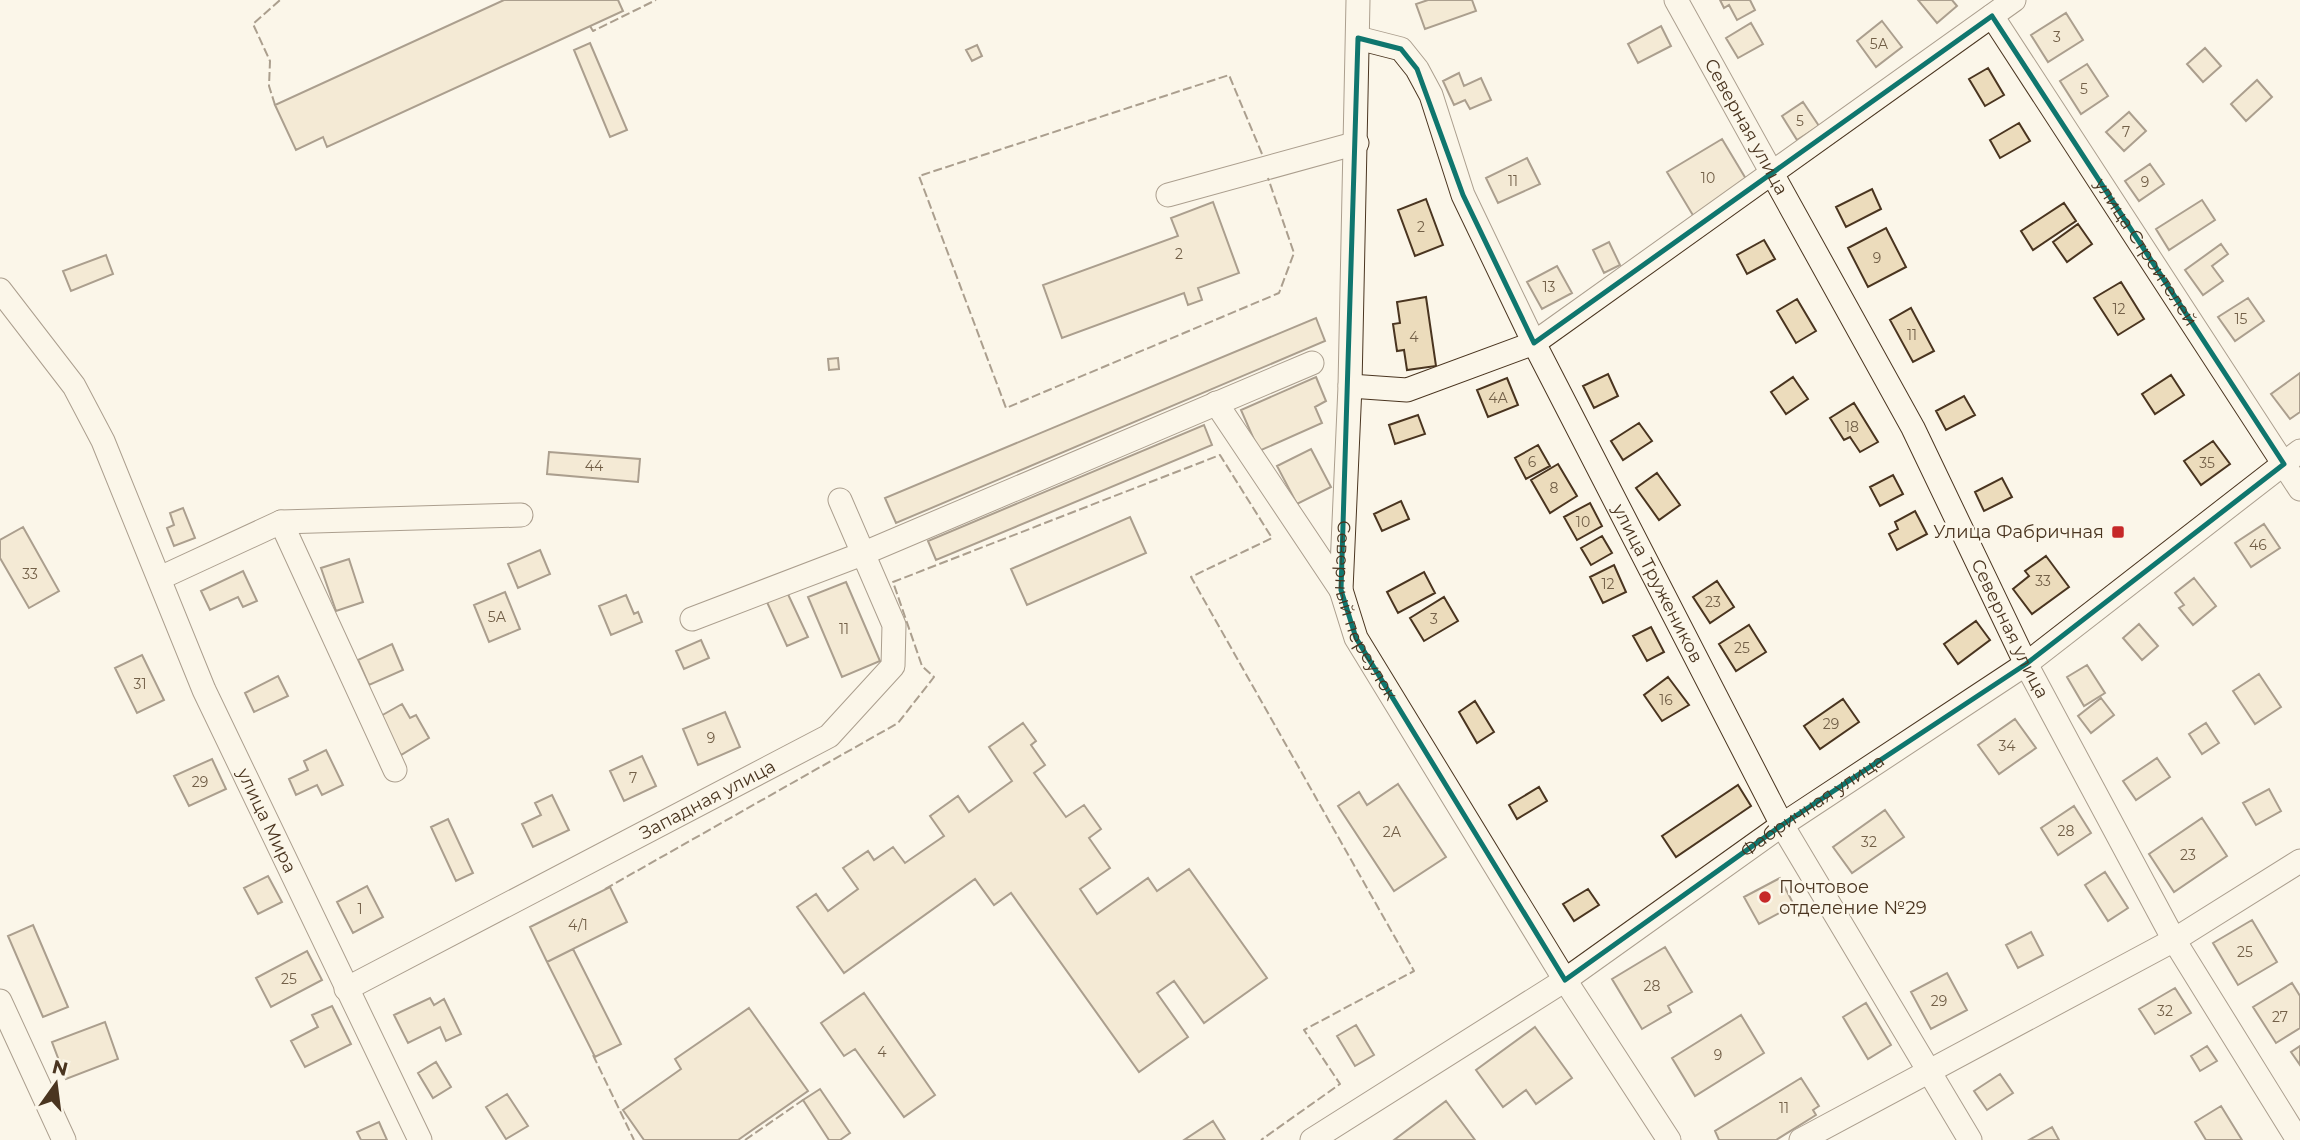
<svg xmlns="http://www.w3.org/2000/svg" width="2300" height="1140" font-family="Montserrat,sans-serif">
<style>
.building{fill:#ecdcbc;stroke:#4a3520;stroke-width:2}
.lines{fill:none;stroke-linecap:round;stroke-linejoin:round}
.minor-casing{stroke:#4a3520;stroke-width:25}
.minor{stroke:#fbf6e9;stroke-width:23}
.fence{stroke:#4a3520;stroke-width:2;stroke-dasharray:9 3.5;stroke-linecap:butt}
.marked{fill:none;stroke:#0f766e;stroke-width:5;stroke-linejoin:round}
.poi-dot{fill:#c62828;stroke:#fbf6e9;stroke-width:2.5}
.labels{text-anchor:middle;stroke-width:5;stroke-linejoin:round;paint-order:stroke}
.number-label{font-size:14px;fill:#725f47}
.street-label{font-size:18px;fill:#4a3520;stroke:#fbf6e9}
.poi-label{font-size:18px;fill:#4a3520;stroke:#fbf6e9;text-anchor:end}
</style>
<rect width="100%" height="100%" fill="#fbf6e9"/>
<path class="building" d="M 504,0 L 618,0 L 623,11 L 327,147 L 323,137 L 296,150 L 275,105 Z
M 1428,0 L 1472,0 L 1476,11 L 1425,29 L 1416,4 Z
M 1720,0 L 1750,0 L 1755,10 L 1737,20 L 1729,5 L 1724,8 Z
M 1918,0 L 1952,0 L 1957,6 L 1937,23 Z
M 2066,13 L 2083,40 L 2048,62 L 2031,35 Z
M 1882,21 L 1902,47 L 1876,67 L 1857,41 Z
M 1751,23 L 1763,44 L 1738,58 L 1726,38 Z
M 1661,26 L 1671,46 L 1638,63 L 1628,44 Z
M 590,43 L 627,130 L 610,137 L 574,50 Z
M 977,45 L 982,56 L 972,61 L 966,50 Z
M 2205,48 L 2221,66 L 2203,82 L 2187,64 Z
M 2087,64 L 2108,96 L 2081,114 L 2060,81 Z
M 1988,68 L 2004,95 L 1985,106 L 1969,79 Z
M 1459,73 L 1464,86 L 1481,78 L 1491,100 L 1470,109 L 1465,100 L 1454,105 L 1443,81 Z
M 2257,80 L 2272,97 L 2246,121 L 2231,104 Z
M 1803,102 L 1819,126 L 1797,140 L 1782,116 Z
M 2129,112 L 2146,131 L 2124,151 L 2106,132 Z
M 2019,123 L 2030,141 L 2000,158 L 1990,140 Z
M 1722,139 L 1749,184 L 1694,217 L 1667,172 Z
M 1527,158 L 1540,184 L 1498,203 L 1486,178 Z
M 2150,164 L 2164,184 L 2139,201 L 2125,181 Z
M 1872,189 L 1881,209 L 1846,227 L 1836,207 Z
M 1426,199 L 1443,245 L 1415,256 L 1398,210 Z
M 2202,200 L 2215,220 L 2169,250 L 2156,229 Z
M 1213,202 L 1239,273 L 1198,288 L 1202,300 L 1188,305 L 1184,293 L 1062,338 L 1043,285 L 1178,236 L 1171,218 Z
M 2064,203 L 2076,221 L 2033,250 L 2021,231 Z
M 2078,224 L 2092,244 L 2067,262 L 2053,242 Z
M 1886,228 L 1906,267 L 1868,287 L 1848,248 Z
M 1764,240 L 1775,259 L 1747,274 L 1737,255 Z
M 1609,242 L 1620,265 L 1604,273 L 1593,250 Z
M 2221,244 L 2228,254 L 2212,266 L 2223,281 L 2203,295 L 2185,270 Z
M 106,255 L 113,274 L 71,291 L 63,271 Z
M 1557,266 L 1572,293 L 1542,309 L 1527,282 Z
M 2121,282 L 2144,319 L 2118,335 L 2094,298 Z
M 1426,297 L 1436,366 L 1407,370 L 1404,350 L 1397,351 L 1393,324 L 1400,323 L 1397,302 Z
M 2248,298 L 2264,321 L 2235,341 L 2218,317 Z
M 1797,299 L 1816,331 L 1796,343 L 1777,311 Z
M 1911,308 L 1934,351 L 1913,362 L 1890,320 Z
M 1316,318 L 1325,341 L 896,523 L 885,498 Z
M 838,358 L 839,369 L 829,370 L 828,359 Z
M 2300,373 L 2300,412 L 2290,419 L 2271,394 Z
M 1608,374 L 1618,396 L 1594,408 L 1583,386 Z
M 2171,375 L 2184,395 L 2155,414 L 2142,394 Z
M 1316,377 L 1326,401 L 1315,407 L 1322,423 L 1259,451 L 1241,410 Z
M 1793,377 L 1808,399 L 1786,414 L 1771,392 Z
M 1507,378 L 1518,405 L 1488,417 L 1477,390 Z
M 1964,396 L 1975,415 L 1946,430 L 1936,411 Z
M 1854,403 L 1878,442 L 1860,452 L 1850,437 L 1844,440 L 1830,418 Z
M 1418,415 L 1425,434 L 1395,444 L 1389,425 Z
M 1639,423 L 1652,441 L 1623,460 L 1611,441 Z
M 1204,425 L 1212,445 L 936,560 L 928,541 Z
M 2213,441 L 2230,464 L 2201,485 L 2184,461 Z
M 1538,445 L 1550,466 L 1526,479 L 1515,458 Z
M 1311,449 L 1331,487 L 1297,504 L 1277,466 Z
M 549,452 L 640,459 L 638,482 L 547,474 Z
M 1558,464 L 1577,496 L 1550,513 L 1531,480 Z
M 1657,473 L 1680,505 L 1659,520 L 1636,488 Z
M 1893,475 L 1903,494 L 1880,506 L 1870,487 Z
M 2002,478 L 2012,497 L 1984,511 L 1975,492 Z
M 1401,501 L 1409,519 L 1382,531 L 1374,514 Z
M 1590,503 L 1602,526 L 1577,540 L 1564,517 Z
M 183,508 L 195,538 L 174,546 L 167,528 L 174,525 L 170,513 Z
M 1915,511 L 1927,534 L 1897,550 L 1889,534 L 1898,529 L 1895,522 Z
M 1130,517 L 1146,553 L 1027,605 L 1011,569 Z
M 2264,524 L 2280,548 L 2251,567 L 2235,543 Z
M 23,527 L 59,591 L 29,608 L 0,558 L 0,540 Z
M 1602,536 L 1612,553 L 1591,565 L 1581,548 Z
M 540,550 L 550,574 L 518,588 L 508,564 Z
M 2046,556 L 2069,587 L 2032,614 L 2013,589 L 2029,576 L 2025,571 Z
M 349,559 L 363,602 L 336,611 L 321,568 Z
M 1614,565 L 1626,592 L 1603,603 L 1590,577 Z
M 243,571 L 257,601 L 243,607 L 238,597 L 210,610 L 201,591 Z
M 1424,572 L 1435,593 L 1398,613 L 1387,592 Z
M 2194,578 L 2216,606 L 2193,625 L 2179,608 L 2184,605 L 2175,593 Z
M 1717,581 L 1734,607 L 1710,623 L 1693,597 Z
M 846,582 L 880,661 L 842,677 L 808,597 Z
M 786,590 L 808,637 L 787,646 L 766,600 Z
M 505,592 L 520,629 L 489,642 L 474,605 Z
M 626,595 L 634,614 L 638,612 L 642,622 L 611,635 L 599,606 Z
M 1444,597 L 1458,621 L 1424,641 L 1410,618 Z
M 1976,621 L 1990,640 L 1958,664 L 1944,644 Z
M 2139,624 L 2158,646 L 2142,660 L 2123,638 Z
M 1749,625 L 1766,652 L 1736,671 L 1719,644 Z
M 1651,627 L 1664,652 L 1647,661 L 1633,636 Z
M 701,640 L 709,658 L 684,669 L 676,651 Z
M 392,644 L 403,670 L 369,685 L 358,660 Z
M 142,655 L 164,700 L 137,713 L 115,668 Z
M 2087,665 L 2105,693 L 2084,706 L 2067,677 Z
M 2259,674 L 2281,707 L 2255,724 L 2233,691 Z
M 278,676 L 288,696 L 254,712 L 245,693 Z
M 1668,677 L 1689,705 L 1662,721 L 1644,695 Z
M 2101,698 L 2114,715 L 2091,733 L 2078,716 Z
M 1843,699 L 1859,722 L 1820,749 L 1804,726 Z
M 1475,701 L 1494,732 L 1477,743 L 1459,712 Z
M 402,704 L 410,718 L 416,715 L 429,738 L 401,755 L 379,717 Z
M 725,712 L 740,747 L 698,765 L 683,729 Z
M 2015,719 L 2036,748 L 1999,774 L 1978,745 Z
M 1023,723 L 1036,741 L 1031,745 L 1045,765 L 1034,773 L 1066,817 L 1084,805 L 1101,829 L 1089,838 L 1110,868 L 1080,889 L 1097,914 L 1148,878 L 1157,891 L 1189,869 L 1267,978 L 1204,1023 L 1174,981 L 1157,993 L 1188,1037 L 1139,1072 L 1011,893 L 994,905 L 975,879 L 844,973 L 797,907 L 816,894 L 828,911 L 858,889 L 843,868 L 868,851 L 874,860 L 893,847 L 905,863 L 944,836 L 930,816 L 958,796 L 969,812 L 1012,781 L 989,747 Z
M 2206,723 L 2219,743 L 2202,754 L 2189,734 Z
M 326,750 L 343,785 L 322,795 L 317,785 L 296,795 L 289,779 L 308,770 L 304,761 Z
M 642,756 L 656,786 L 624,801 L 610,771 Z
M 2157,758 L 2170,777 L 2136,800 L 2123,781 Z
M 212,759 L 226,789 L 189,806 L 174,776 Z
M 1398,784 L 1446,857 L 1394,891 L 1338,806 L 1359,792 L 1367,805 Z
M 1738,785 L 1751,806 L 1676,857 L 1662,836 Z
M 1539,787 L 1547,801 L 1517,819 L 1509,805 Z
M 2269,789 L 2281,811 L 2256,825 L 2243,803 Z
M 552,795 L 569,830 L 533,847 L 522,824 L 541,815 L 535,803 Z
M 2074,806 L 2091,833 L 2058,855 L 2041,828 Z
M 1885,810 L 1904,837 L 1852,873 L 1833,847 Z
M 2202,818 L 2227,856 L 2174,892 L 2149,854 Z
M 448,819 L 473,873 L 456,881 L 431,827 Z
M 2105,872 L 2128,908 L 2108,921 L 2085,885 Z
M 268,876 L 282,902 L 258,914 L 244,888 Z
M 1780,878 L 1794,905 L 1759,924 L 1744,897 Z
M 367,886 L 383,917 L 353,933 L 337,902 Z
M 610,887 L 627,922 L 547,962 L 530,927 Z
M 1588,889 L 1599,905 L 1574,921 L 1563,904 Z
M 2252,920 L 2277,962 L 2238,985 L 2213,943 Z
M 33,925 L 68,1007 L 43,1017 L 8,936 Z
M 2031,932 L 2043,955 L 2018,968 L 2006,945 Z
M 1665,947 L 1692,992 L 1668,1006 L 1671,1012 L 1642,1029 L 1612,979 Z
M 573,949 L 621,1044 L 595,1057 L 547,962 Z
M 307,951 L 322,980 L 271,1007 L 256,978 Z
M 1947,973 L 1967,1010 L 1931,1029 L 1911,992 Z
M 2292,983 L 2300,996 L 2300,1028 L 2276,1043 L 2253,1007 Z
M 2175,988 L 2191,1013 L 2155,1034 L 2139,1009 Z
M 864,993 L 935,1095 L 904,1117 L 855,1049 L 844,1056 L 821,1023 Z
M 430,998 L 434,1005 L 444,999 L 461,1034 L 446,1041 L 440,1027 L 408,1043 L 394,1015 Z
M 1866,1003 L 1891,1045 L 1868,1059 L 1843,1017 Z
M 332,1006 L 351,1044 L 305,1067 L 291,1041 L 318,1027 L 312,1015 Z
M 749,1008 L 808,1091 L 738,1140 L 644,1140 L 623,1110 L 681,1069 L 675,1059 Z
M 1741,1015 L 1764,1053 L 1695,1096 L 1672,1058 Z
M 105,1022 L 118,1059 L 66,1079 L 52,1042 Z
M 1356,1025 L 1374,1055 L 1355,1066 L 1337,1036 Z
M 1535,1027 L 1572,1078 L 1536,1104 L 1526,1090 L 1503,1107 L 1476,1070 Z
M 2207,1046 L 2217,1061 L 2200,1071 L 2191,1056 Z
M 2300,1046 L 2300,1065 L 2291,1052 Z
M 436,1062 L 451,1087 L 433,1098 L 418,1073 Z
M 2000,1074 L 2013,1093 L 1987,1110 L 1974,1091 Z
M 1801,1078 L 1819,1106 L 1813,1110 L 1816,1115 L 1776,1140 L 1719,1140 L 1715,1131 Z
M 820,1089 L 850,1133 L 840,1140 L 829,1140 L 803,1100 Z
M 507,1094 L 528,1126 L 506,1139 L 486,1107 Z
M 1446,1101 L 1475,1140 L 1394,1140 Z
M 2221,1106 L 2242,1140 L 2206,1140 L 2195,1122 Z
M 1213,1121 L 1225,1140 L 1184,1140 Z
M 379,1122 L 387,1140 L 361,1140 L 357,1132 Z
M 2052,1127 L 2059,1140 L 2029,1140 Z"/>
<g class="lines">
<g class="minor-casing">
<g id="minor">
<path id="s1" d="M 1358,0 L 1350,386 L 1341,590 L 1356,638 L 1565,980 L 1669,1140"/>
<path id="s2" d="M 1676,0 L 1913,428 L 2026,664 L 2174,940 L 2298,1140"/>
<path id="s3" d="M 1992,16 L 2300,489"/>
<path id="s4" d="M 1358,38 L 1401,49 L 1417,69 L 1431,95 L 1463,195 L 1534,343 L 1782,825 L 1970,1140"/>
<path d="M 1168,195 L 1357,143"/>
<path id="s5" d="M 0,290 L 74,386 L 103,441 L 204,690 L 420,1140"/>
<path d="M 1350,386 L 1407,390 L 1534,343 L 2014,0"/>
<path d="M 1216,403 L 1341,590"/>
<path d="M 281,522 L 395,770"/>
<path d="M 160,578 L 281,522 L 521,515"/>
<path d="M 692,619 L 862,554 L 1312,363"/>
<path id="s6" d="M 346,989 L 829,736 L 893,666 L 894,625 L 840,500"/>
<path d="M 0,1001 L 64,1140"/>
<path id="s7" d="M 1312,1140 L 1565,980 L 1782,825 L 2026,664 L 2300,451"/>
<path d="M 1801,1140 L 2174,940 L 2300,861"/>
</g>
</g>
<use href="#minor" class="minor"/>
<path class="fence" d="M 590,26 L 593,31 L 656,0
M 275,105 L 269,86 L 270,61 L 253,24 L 280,0
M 1262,154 L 1229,75 L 919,176 L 1006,408 L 1279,293 L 1294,253 L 1268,178
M 605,889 L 898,723 L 934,677 L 922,666 L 893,582 L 1220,455 L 1272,538 L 1191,577 L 1414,971 L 1304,1030 L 1340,1084 L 1261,1140
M 593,1055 L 634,1140
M 745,1140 L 803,1100 L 805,1103"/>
</g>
<path d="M0 0H2300V1140H0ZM 1992,16 L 2284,464 L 2026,664 L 1782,825 L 1565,980 L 1356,638 L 1341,590 L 1358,38 L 1401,49 L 1417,69 L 1463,195 L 1534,343 Z" fill="#fbf6e9" fill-opacity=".55" fill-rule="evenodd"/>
<path class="marked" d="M 1992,16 L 2284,464 L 2026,664 L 1782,825 L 1565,980 L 1356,638 L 1341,590 L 1358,38 L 1401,49 L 1417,69 L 1463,195 L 1534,343 Z"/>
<g class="poi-dot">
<rect x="2111" y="525" width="14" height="14" rx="3.5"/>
<circle cx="1765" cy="897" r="7"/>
</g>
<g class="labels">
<g class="number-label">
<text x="2057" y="42">3</text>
<text x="1879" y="49">5А</text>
<text x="2084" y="94">5</text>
<text x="1800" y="126">5</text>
<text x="2126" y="137">7</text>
<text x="1708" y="183">10</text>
<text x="1513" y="186">11</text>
<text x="2145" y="187">9</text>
<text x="1421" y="232">2</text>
<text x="1179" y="259">2</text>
<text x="1877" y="263">9</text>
<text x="1549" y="292">13</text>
<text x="2119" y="314">12</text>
<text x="2241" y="324">15</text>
<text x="1912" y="340">11</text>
<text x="1414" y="342">4</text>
<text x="1498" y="403">4А</text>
<text x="1852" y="432">18</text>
<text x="1532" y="467">6</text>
<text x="2207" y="468">35</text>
<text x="594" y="471">44</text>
<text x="1554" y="493">8</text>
<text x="1583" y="527">10</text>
<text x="2258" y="550">46</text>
<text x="30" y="579">33</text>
<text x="2043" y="586">33</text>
<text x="1608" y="589">12</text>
<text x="1713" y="607">23</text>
<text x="497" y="622">5А</text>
<text x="1434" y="624">3</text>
<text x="844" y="634">11</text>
<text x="1742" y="653">25</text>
<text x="140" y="689">31</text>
<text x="1666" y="705">16</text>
<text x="1831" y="729">29</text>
<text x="711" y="743">9</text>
<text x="2007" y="751">34</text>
<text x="633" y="783">7</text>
<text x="200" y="787">29</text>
<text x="2066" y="836">28</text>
<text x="1392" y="837">2А</text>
<text x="1869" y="847">32</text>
<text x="2188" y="860">23</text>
<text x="360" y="914">1</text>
<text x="578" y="930">4/1</text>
<text x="2245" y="957">25</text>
<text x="289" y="984">25</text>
<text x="1652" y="991">28</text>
<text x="1939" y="1006">29</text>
<text x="2165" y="1016">32</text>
<text x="2280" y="1022">27</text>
<text x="882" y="1057">4</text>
<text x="1718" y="1060">9</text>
<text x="1784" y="1113">11</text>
</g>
<g class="street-label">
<text dy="6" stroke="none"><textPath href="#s2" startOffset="145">Северная улица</textPath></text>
<text dy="6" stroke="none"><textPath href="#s3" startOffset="282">улица Строителей</textPath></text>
<text dy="6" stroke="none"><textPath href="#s4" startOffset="639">улица Тружеников</textPath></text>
<text dy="6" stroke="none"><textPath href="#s1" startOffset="616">Северный переулок</textPath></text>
<text dy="6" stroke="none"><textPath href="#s2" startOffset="712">Северная улица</textPath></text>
<text dy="6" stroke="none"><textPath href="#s6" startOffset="408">Западная улица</textPath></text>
<text dy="6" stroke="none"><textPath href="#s7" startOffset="602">Фабричная улица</textPath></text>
<text dy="6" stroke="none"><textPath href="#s5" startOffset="597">улица Мира</textPath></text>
</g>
<g class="poi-label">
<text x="2104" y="538">Улица Фабричная</text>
<text x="1779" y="893" text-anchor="start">Почтовое<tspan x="1779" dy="21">отделение №29</tspan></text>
</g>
</g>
<g transform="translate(56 1084) rotate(14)" stroke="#fbf6e9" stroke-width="5" paint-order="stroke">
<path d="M0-5L12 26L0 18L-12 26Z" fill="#4a3520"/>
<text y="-10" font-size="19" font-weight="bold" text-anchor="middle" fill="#4a3520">N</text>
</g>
</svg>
